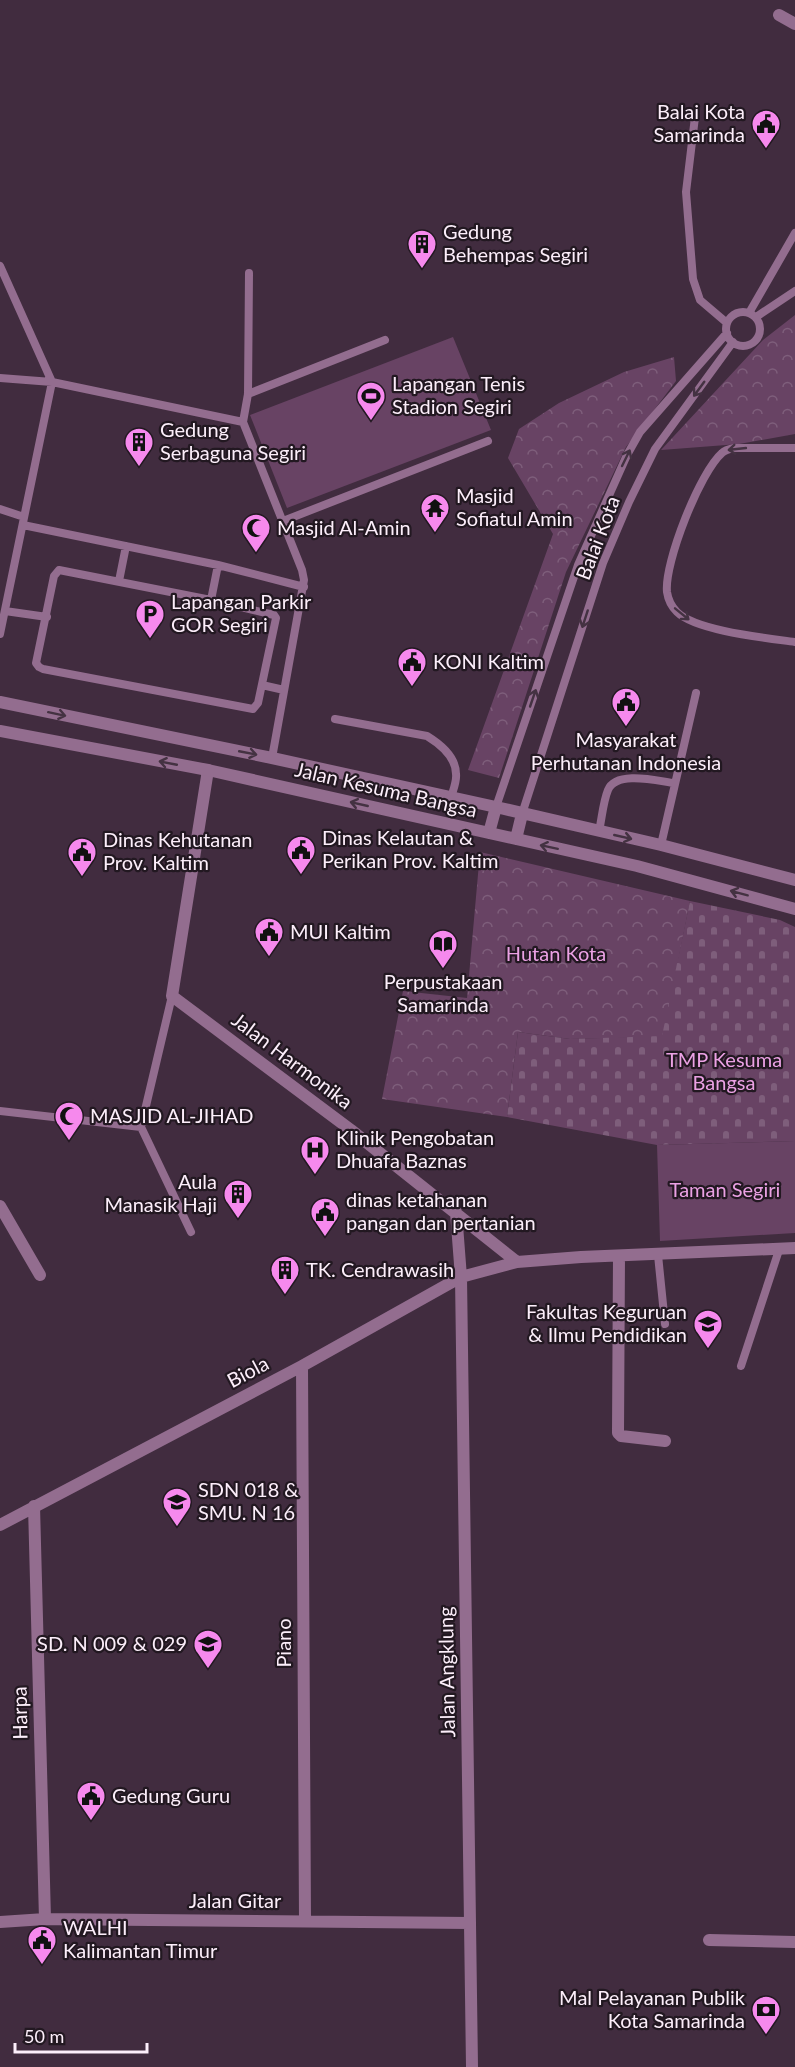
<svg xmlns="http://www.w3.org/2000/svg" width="795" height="2067" font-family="Lato,sans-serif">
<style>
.forest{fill:url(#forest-crowns)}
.cemetery{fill:url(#cemetery-stones)}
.green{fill:#684364}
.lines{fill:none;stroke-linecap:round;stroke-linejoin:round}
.service{stroke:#936d8f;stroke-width:8}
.minor{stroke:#936d8f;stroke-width:12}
.tertiary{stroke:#936d8f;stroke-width:12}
.oneway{stroke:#443242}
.labels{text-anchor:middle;stroke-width:4.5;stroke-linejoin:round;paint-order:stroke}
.poi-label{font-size:20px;fill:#fceefa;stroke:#221821;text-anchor:start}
.street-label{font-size:20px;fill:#fceefa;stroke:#221821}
.park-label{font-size:20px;fill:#eba1e4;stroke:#221821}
</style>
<defs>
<pattern id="forest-crowns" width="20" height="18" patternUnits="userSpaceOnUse" patternTransform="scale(1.5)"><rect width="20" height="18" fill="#684364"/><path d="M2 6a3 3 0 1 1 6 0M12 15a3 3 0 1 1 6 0" fill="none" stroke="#7e5e7b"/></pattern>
<pattern id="cemetery-stones" width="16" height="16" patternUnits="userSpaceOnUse" patternTransform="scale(1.5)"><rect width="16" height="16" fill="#684364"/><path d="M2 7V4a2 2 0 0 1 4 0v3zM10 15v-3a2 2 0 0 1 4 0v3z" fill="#7e5e7b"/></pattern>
</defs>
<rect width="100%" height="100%" fill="#412c3f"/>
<path class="forest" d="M 795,315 L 795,434 L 739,444 L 661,450 L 763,340 Z
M 674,357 L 676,381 L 626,447 L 566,572 L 499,778 L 468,770 L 553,534 L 508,458 L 519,429 L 559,403 L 624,372 Z
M 480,852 L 690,901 L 663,1037 L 570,1039 L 518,1032 L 507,1117 L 382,1099 L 403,991 L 467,998 Z"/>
<path class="cemetery" d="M 690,901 L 780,920 L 795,927 L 795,1141 L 657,1145 L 507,1117 L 518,1032 L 570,1039 L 662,1036 Z"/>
<path class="green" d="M 453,337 L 491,430 L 287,508 L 250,415 Z
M 795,1141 L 795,1233 L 660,1241 L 657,1145 Z"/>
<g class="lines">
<path class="service" d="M 695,117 L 686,192 L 693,279 L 700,300 L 727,323
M 0,266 L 52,382 L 0,634
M 249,273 L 248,394 L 243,422 L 302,570 L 304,580 L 272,758
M726 329a17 17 0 1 1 34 0a17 17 0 1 1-34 0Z
M 749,313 L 795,233
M 756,317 L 795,291
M 0,378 L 52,382 L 243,422
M 248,394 L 385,340
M 795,448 L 734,448 C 729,449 725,450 722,453 C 700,472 664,563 667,592 C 668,599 672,607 677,612 C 696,631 767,638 795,642
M 0,509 L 24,517
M 283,521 L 488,441
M 23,525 L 218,565 L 304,587
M 119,581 L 126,546
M 211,600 L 59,570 L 54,576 L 36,663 L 39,667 L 43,669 L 253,709 L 258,703 L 276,618 L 274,615 L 211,600 L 218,565
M 5,611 L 47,617
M 262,685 L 284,690
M 335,719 L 427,736 C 440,744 456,757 456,774 C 457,781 453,790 451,798
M 496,807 L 578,565 L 627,455 L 640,432 L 727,333
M 522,814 L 603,563 L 629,502 L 655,449 L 733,342
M 599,831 C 602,818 603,802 608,790 C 616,770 658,781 674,783
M 661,845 L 696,693
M 0,1111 L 141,1127 L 172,996
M 141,1127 L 191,1232
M 658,1255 L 665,1324
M 741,1366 L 779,1250"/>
<path class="minor" d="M 779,15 L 795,24
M 208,770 L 172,996 L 351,1130 L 517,1262 L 581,1257 L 795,1248
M 0,1206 L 40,1275
M 456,1212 L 461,1277 L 472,2067
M 619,1256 L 618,1433 L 621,1436 L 665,1441
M 302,1366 L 305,1920
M 34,1506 L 45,1919
M 0,1525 L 302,1366 L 461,1277 L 517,1262
M 0,1922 L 45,1919 L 470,1923
M 709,1940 L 795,1942"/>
<path class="tertiary" d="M 0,702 L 272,758 L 496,807 L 661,845 L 795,880
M 0,731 L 208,770 L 637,866 L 795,909
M 489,833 L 496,807
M 516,839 L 522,814"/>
</g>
<defs><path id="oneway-shaft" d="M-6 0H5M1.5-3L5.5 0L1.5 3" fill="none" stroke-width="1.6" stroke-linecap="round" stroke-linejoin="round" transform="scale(1.5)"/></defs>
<g class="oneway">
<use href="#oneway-shaft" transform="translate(699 389) rotate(126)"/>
<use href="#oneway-shaft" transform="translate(737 449) rotate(174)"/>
<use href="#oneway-shaft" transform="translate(626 458) rotate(-64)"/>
<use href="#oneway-shaft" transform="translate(682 614) rotate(39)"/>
<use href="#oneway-shaft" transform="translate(585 619) rotate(108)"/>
<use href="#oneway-shaft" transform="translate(533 698) rotate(-71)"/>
<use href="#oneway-shaft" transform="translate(57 714) rotate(12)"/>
<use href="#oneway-shaft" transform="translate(248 753) rotate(11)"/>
<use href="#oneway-shaft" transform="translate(168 763) rotate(-169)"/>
<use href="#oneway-shaft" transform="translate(359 804) rotate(-167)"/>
<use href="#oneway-shaft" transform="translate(623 837) rotate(13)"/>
<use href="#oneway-shaft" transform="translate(549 847) rotate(-168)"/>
<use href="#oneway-shaft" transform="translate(739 893) rotate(-165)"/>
</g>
<defs>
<g id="civic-pin" transform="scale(1.5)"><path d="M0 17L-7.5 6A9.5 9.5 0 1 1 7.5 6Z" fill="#f689ed" stroke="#221821"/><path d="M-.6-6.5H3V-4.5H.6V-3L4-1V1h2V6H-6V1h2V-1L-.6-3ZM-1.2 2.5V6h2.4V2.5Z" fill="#111"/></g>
<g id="building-pin" transform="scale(1.5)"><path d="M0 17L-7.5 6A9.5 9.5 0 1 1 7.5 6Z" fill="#f689ed" stroke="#221821"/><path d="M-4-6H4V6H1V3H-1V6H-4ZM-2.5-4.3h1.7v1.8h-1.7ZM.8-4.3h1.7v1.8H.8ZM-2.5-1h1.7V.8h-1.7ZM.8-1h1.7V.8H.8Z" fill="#111"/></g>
<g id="stadium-pin" transform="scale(1.5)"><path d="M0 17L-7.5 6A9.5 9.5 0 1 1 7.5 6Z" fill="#f689ed" stroke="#221821"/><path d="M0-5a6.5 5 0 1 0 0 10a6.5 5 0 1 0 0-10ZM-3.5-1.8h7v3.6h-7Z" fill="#111"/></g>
<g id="temple-pin" transform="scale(1.5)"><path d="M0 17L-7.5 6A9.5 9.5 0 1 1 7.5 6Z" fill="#f689ed" stroke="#221821"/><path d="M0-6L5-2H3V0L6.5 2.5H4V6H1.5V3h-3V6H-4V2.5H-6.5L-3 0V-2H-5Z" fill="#111"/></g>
<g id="mosque-pin" transform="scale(1.5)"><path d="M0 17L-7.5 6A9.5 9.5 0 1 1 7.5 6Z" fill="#f689ed" stroke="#221821"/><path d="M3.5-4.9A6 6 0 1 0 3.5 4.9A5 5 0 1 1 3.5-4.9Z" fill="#111"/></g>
<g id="parking-pin" transform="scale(1.5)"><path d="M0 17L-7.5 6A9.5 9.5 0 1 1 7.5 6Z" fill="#f689ed" stroke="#221821"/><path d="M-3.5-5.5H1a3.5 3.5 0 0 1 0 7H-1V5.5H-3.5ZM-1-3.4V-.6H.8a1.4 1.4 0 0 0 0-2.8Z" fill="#111"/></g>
<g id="library-pin" transform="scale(1.5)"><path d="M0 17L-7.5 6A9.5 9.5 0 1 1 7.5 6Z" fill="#f689ed" stroke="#221821"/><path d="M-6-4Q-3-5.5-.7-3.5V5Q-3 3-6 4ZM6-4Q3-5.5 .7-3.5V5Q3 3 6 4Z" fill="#111"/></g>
<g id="hospital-pin" transform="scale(1.5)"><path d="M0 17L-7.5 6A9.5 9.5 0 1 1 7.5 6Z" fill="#f689ed" stroke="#221821"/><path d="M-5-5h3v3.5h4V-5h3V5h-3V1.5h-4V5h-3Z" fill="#111"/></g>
<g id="university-pin" transform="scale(1.5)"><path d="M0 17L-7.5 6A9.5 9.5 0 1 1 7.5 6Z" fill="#f689ed" stroke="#221821"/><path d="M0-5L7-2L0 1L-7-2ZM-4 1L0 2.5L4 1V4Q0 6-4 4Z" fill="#111"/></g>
<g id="school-pin" transform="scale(1.5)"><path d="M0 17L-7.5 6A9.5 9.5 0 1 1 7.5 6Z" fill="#f689ed" stroke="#221821"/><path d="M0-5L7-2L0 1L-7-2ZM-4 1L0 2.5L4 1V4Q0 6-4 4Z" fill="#111"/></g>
<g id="bank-pin" transform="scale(1.5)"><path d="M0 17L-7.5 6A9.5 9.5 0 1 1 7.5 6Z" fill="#f689ed" stroke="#221821"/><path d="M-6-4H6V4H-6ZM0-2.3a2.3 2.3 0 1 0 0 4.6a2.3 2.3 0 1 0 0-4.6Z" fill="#111"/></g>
</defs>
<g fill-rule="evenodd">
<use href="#civic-pin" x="766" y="124"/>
<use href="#building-pin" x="422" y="244"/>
<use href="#stadium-pin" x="371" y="396"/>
<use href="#building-pin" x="139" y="442"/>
<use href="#temple-pin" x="435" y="508"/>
<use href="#mosque-pin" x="256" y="528"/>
<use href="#parking-pin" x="150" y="614"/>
<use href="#civic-pin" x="412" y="662"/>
<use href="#civic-pin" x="626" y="702"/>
<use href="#civic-pin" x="301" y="850"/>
<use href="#civic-pin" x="82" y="852"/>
<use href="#civic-pin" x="269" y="932"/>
<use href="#library-pin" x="443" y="944"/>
<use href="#mosque-pin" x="69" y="1116"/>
<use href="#hospital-pin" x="315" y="1150"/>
<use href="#building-pin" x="238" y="1194"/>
<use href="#civic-pin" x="325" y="1212"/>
<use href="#building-pin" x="285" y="1270"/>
<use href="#university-pin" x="708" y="1324"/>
<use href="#school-pin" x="177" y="1502"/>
<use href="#school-pin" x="208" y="1644"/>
<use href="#civic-pin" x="91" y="1796"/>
<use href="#civic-pin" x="42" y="1940"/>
<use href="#bank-pin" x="766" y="2010"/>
</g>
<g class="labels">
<g class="poi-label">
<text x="745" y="119" text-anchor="end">Balai Kota<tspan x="745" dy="23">Samarinda</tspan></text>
<text x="443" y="239">Gedung<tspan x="443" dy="23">Behempas Segiri</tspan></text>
<text x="392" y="391">Lapangan Tenis<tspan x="392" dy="23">Stadion Segiri</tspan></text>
<text x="160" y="437">Gedung<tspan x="160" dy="23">Serbaguna Segiri</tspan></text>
<text x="456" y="503">Masjid<tspan x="456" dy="23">Sofiatul Amin</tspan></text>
<text x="277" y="535">Masjid Al-Amin</text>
<text x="171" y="609">Lapangan Parkir<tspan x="171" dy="23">GOR Segiri</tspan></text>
<text x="433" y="669">KONI Kaltim</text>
<text x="626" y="747" text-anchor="middle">Masyarakat<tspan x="626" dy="23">Perhutanan Indonesia</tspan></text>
<text x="322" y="845">Dinas Kelautan &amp;<tspan x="322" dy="23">Perikan Prov. Kaltim</tspan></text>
<text x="103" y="847">Dinas Kehutanan<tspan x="103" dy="23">Prov. Kaltim</tspan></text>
<text x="290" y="939">MUI Kaltim</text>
<text x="443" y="989" text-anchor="middle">Perpustakaan<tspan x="443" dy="23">Samarinda</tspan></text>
<text x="90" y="1123">MASJID AL-JIHAD</text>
<text x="336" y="1145">Klinik Pengobatan<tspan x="336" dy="23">Dhuafa Baznas</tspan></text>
<text x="217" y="1189" text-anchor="end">Aula<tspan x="217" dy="23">Manasik Haji</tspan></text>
<text x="346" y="1207">dinas ketahanan<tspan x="346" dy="23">pangan dan pertanian</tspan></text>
<text x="306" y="1277">TK. Cendrawasih</text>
<text x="687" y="1319" text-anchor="end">Fakultas Keguruan<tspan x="687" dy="23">&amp; Ilmu Pendidikan</tspan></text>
<text x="198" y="1497">SDN 018 &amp;<tspan x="198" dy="23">SMU. N 16</tspan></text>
<text x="187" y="1651" text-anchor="end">SD. N 009 &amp; 029</text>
<text x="112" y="1803">Gedung Guru</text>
<text x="63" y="1935">WALHI<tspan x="63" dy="23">Kalimantan Timur</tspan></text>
<text x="745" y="2005" text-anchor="end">Mal Pelayanan Publik<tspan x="745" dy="23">Kota Samarinda</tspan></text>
</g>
<g class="street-label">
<text transform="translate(598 538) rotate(-69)" y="7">Balai Kota</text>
<text transform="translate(386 790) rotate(13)" y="7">Jalan Kesuma Bangsa</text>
<text transform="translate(292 1061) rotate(37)" y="7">Jalan Harmonika</text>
<text transform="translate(248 1372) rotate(-28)" y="7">Biola</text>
<text transform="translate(284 1643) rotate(-90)" y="7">Piano</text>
<text transform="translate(447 1672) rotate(-91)" y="7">Jalan Angklung</text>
<text transform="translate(20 1713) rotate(-91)" y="7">Harpa</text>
<text x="235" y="1908">Jalan Gitar</text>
</g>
<g class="park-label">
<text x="556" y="961">Hutan Kota</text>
<text x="724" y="1067">TMP Kesuma<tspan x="724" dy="23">Bangsa</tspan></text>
<text x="725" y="1197">Taman Segiri</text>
</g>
</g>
<path d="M15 2043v9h132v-9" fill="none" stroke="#fceefa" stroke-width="3"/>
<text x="24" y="2043" font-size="18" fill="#fceefa" stroke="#221821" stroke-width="4.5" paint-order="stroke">50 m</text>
</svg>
